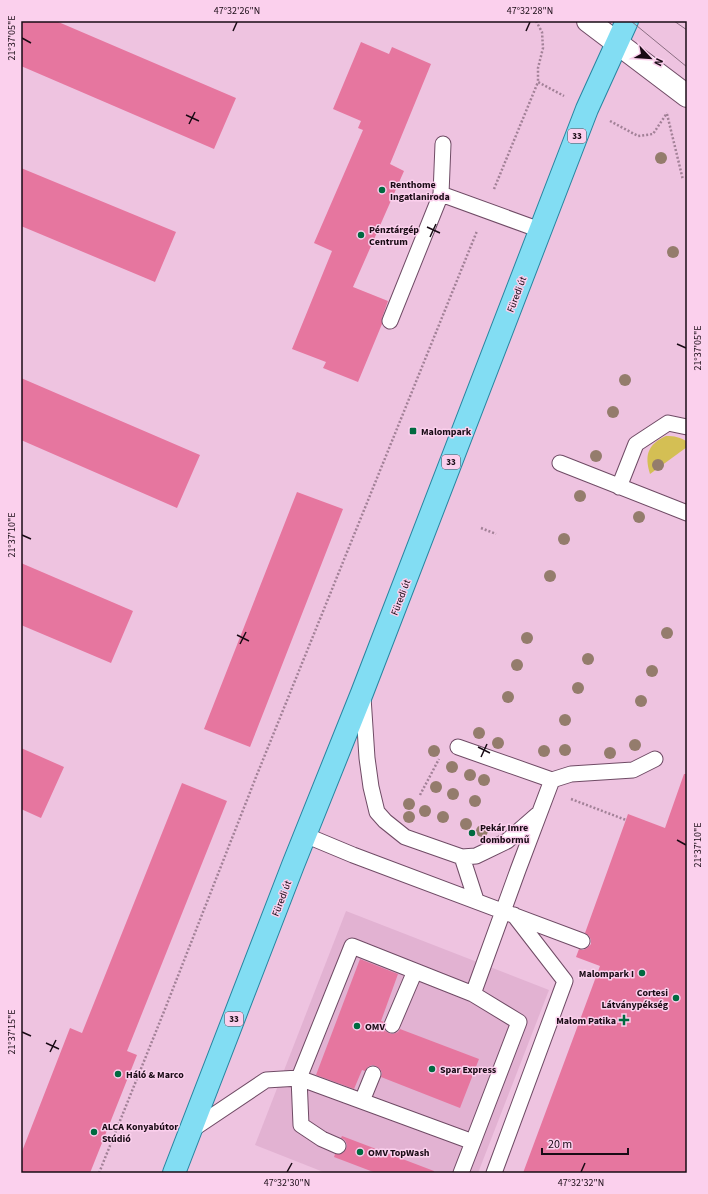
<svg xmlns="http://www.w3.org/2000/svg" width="708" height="1194" font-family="'Source Sans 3',sans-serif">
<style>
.built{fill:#e2b2d2}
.green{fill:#d4bf54}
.building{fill:#e6769f}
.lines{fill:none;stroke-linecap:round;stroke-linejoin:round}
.service-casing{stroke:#6f4b65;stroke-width:17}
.tertiary-casing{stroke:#6f4b65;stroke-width:24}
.primary-casing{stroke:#2785a0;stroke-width:24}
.path{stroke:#a28197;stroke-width:2.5;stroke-dasharray:2 2;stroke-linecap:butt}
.service{stroke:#fff;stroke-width:15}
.tertiary{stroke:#fff;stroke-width:22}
.primary{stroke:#82ddf3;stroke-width:22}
.tram{stroke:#8b6e82;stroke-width:1}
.tree{fill:#947c6c}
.ticks{fill:none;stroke:#190b15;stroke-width:1.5}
.poi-dot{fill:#006a40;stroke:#fbd0ed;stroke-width:1.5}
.labels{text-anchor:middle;stroke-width:3;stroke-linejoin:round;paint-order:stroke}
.shield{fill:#fbd0ed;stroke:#5d4656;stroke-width:1}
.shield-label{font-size:9px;font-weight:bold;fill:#190b15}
.poi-label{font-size:10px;font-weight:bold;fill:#190b15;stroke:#fbd0ed;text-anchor:start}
.street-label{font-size:10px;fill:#190b15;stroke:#fbd0ed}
.neatline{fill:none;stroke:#190b15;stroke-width:1.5}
.ticks-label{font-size:10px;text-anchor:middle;fill:#190b15}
</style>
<rect width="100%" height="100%" fill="#eec3e0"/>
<path class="built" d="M 346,911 L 549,990 L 478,1173 L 326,1173 L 255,1145 Z"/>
<path class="green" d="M 666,436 C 674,436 681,437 687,442 L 687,447 L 650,474 C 644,455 648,444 666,436 Z"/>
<path class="building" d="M 21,21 L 56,21 L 236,98 L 214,149 L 21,66 Z
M 361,42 L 389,54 L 392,47 L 431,64 L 390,164 L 404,171 L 353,287 L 388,301 L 382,318 L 382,324 L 358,382 L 323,368 L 326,362 L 292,349 L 332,251 L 314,243 L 363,130 L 358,128 L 361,121 L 333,109 Z
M 21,168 L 176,232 L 155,282 L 21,226 Z
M 21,378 L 200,455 L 177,508 L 21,440 Z
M 297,492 L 343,509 L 250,747 L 204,729 Z
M 21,563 L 133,611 L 111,663 L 21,625 Z
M 21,748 L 64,767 L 41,818 L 21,809 Z
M 684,774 L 687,774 L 687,1173 L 523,1173 L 600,966 L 576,957 L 579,949 L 583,950 L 587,948 L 591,944 L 591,940 L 589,936 L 585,933 L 628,814 L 665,828 Z
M 182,783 L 227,801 L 127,1051 L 137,1055 L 90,1173 L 21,1173 L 21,1154 L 70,1028 L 82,1033 Z
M 360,959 L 398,974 L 381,1021 L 384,1022 L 383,1026 L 385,1031 L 389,1033 L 393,1034 L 398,1032 L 400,1029 L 479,1059 L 460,1108 L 381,1077 L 382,1073 L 380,1069 L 376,1066 L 372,1065 L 368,1067 L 365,1071 L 362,1070 L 354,1089 L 316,1075 Z
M 342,1136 L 434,1171 L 434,1173 L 376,1173 L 334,1157 L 335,1154 L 343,1153 L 346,1149 L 347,1145 L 345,1140 L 341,1138 Z"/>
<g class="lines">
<g class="service-casing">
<path id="service" d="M 441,194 L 540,230
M 390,321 L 441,194 L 443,144
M 560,463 L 687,513
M 619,487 L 636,444 L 668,423 L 687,427
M 363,697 L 367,758 L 371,787 L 377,812 L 385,821 L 405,837 L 462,857 L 476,856 L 507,841 L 537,815
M 458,747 L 552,780
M 305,835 L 353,855 L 582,941
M 462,857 L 476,900
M 473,994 L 352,946 L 299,1078 L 473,1142 L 519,1022 L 473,994 L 518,870 L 552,780 L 571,774 L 633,770 L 655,759
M 392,1025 L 415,971
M 362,1101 L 373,1074
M 190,1131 L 266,1080 L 299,1078 L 301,1125 L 322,1139 L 338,1146
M 461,1173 L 473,1142
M 494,1173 L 565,981 L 514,915"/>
</g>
<g class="tertiary-casing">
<path id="tertiary" d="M 588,21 L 687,96"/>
</g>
<g class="primary-casing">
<path id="primary" d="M 174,1173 L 293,865 L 362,693 L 587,109 L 627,21"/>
</g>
<path class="path" d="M 536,21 L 542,32 L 543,48 L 538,68 L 538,82
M 667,114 L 683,180
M 610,121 L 638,136 L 653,134 L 667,113
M 494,189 L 538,82 L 564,96
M 481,528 L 496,534
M 420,795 L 439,759
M 571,799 L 626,820
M 99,1173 L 165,1009 L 256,777 L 477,231"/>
<use href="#service" class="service"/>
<use href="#tertiary" class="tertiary"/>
<use href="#primary" class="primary"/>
<path class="tram" d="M 631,21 L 687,67
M 674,21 L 687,30"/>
</g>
<g class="tree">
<circle cx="661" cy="158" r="6"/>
<circle cx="673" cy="252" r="6"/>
<circle cx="625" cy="380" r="6"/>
<circle cx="613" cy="412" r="6"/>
<circle cx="596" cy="456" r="6"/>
<circle cx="658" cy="465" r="6"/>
<circle cx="580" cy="496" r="6"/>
<circle cx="639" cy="517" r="6"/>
<circle cx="564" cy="539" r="6"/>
<circle cx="550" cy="576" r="6"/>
<circle cx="667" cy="633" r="6"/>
<circle cx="527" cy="638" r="6"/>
<circle cx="588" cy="659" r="6"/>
<circle cx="517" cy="665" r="6"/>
<circle cx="652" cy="671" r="6"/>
<circle cx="578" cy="688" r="6"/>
<circle cx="508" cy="697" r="6"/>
<circle cx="641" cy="701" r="6"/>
<circle cx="565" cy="720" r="6"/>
<circle cx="479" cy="733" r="6"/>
<circle cx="498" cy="743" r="6"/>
<circle cx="635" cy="745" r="6"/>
<circle cx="565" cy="750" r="6"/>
<circle cx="434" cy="751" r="6"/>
<circle cx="544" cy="751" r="6"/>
<circle cx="610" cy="753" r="6"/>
<circle cx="452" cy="767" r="6"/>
<circle cx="470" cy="775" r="6"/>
<circle cx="484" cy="780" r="6"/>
<circle cx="436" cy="787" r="6"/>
<circle cx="453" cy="794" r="6"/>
<circle cx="475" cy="801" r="6"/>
<circle cx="409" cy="804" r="6"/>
<circle cx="425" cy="811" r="6"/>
<circle cx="409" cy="817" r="6"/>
<circle cx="443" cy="817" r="6"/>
<circle cx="466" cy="824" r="6"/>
<circle cx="482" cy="831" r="6"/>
</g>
<path class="ticks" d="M 233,31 L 237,22M 526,31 L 530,22M 22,38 L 31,43M 186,115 L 199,121M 189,124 L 195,112M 427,227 L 440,233M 430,237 L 436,224M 677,344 L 686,348M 22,535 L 31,539M 237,635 L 249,641M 240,644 L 246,632M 478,747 L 490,753M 481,757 L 487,744M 677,840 L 686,845M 22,1032 L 31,1036M 46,1043 L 59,1049M 50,1052 L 56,1040M 287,1172 L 292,1163M 581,1172 L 585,1163"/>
<g class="poi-dot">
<circle cx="382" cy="190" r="4"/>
<circle cx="361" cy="235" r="4"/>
<rect x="409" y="427" width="8" height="8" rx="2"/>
<circle cx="472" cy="833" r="4"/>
<circle cx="642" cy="973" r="4"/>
<circle cx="676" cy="998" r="4"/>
<path d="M622 1014h4v4h4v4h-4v4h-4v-4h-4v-4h4z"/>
<circle cx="357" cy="1026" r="4"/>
<circle cx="432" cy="1069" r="4"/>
<circle cx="118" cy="1074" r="4"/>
<circle cx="94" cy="1132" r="4"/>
<circle cx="360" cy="1152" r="4"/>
</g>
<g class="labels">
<g class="shield">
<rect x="568" y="129" width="18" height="14" rx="3"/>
<rect x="442" y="455" width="18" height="14" rx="3"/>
<rect x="225" y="1012" width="18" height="14" rx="3"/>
</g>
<g class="shield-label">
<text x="577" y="139">33</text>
<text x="451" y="465">33</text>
<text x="234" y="1022">33</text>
</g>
<g class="poi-label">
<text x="390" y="188">Renthome<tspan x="390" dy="12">Ingatlaniroda</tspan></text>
<text x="369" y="233">Pénztárgép<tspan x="369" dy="12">Centrum</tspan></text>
<text x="421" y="435">Malompark</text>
<text x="480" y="831">Pekár Imre<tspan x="480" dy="12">dombormű</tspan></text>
<text x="634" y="977" text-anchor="end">Malompark I</text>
<text x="668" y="996" text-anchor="end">Cortesi<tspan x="668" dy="12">Látványpékség</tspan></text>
<text x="616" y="1024" text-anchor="end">Malom Patika</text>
<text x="365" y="1030">OMV</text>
<text x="440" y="1073">Spar Express</text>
<text x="126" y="1078">Háló &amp; Marco</text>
<text x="102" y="1130">ALCA Konyabútor<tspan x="102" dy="12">Stúdió</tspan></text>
<text x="368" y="1156">OMV TopWash</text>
</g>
<g class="street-label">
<text transform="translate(516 294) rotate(-69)" y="4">Füredi út</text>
<text transform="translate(400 597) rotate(-69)" y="4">Füredi út</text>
<text transform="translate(281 898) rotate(-69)" y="4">Füredi út</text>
</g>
</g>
<rect width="708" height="1194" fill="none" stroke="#fbd0ed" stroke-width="44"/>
<g transform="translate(650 58) rotate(115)" stroke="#fbd0ed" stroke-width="3" paint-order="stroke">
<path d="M0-3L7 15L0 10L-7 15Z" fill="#190b15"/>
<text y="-6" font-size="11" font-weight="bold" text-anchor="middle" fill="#190b15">N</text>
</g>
<path d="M542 1148v6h86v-6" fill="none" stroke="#190b15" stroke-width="2"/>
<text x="548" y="1148" font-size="12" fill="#190b15" stroke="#fbd0ed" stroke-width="3" paint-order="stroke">20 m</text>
<rect x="22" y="22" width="664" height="1150" class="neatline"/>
<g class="ticks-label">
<text x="237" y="14">47°32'26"N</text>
<text x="530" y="14">47°32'28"N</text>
<text transform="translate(11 38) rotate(-90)" y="4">21°37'05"E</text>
<text transform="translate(697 348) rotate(-90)" y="4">21°37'05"E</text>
<text transform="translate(11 535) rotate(-90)" y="4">21°37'10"E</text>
<text transform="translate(697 845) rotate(-90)" y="4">21°37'10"E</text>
<text transform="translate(11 1032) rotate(-90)" y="4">21°37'15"E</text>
<text x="287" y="1186">47°32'30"N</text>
<text x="581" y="1186">47°32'32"N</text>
</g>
</svg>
